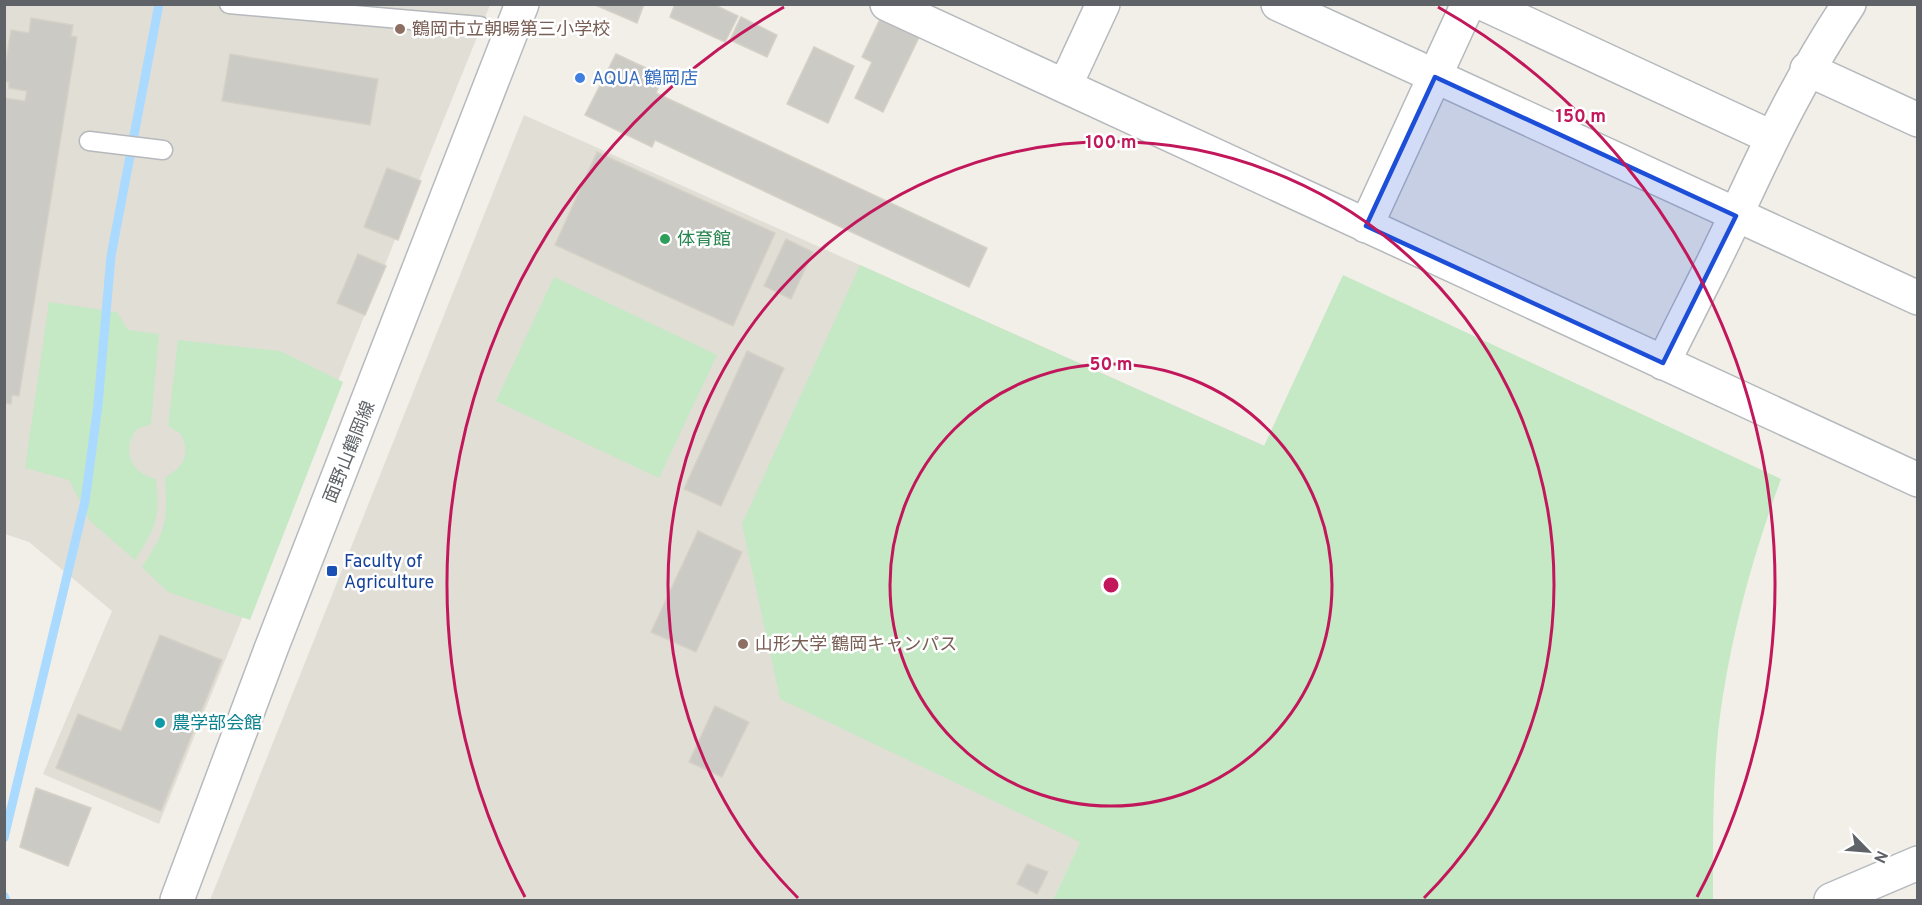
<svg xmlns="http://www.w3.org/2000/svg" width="1922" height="905" font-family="Overpass,'Noto Sans JP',sans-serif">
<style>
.education{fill:#e1ded6}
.green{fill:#c5e8c5}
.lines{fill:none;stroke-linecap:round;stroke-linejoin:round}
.stream{stroke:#aadaff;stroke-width:9}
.building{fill:#cccac5;stroke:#d6d1c6;stroke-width:1.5}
.lane-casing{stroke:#b5b8bc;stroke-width:21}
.street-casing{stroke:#b5b8bc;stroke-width:36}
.secondary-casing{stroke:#b6babf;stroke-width:36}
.lane{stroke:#fff;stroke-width:18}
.street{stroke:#fff;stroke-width:33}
.secondary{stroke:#fff;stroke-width:33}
.marked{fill:#1d4ed8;fill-opacity:0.2;stroke:#1d4ed8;stroke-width:4.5;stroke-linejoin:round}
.ring{fill:none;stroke:#c2185b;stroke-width:3}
.education-dot{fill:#8d6e63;stroke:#fff;stroke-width:2}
.shop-dot{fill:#3f7fe0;stroke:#fff;stroke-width:2}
.leisure-dot{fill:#2e9e5b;stroke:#fff;stroke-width:2}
.transit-dot{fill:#1a4fb4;stroke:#fff;stroke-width:2}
.culture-dot{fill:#0f9aa8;stroke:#fff;stroke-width:2}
.labels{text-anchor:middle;stroke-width:5;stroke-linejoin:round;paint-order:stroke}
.education-label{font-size:18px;fill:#785e54;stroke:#fff;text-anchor:start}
.shop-label{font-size:18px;fill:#366cbe;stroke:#fff;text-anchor:start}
.leisure-label{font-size:18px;fill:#27864d;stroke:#fff;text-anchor:start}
.street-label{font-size:18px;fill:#5f6368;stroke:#fff}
.transit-label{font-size:18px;fill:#164399;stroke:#fff;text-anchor:start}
.culture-label{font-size:18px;fill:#0d838f;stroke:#fff;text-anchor:start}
.centre{fill:#c2185b;stroke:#fff;stroke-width:3}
.ring-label{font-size:18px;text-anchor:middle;font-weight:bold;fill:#c2185b;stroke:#fff;stroke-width:5;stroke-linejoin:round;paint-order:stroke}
</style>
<rect width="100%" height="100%" fill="#f1efe8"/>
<path class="education" d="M 5,5 L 490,5 L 159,824 L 43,774 L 112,611 L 29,542 L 5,534 Z
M 524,115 L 1265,446 L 1053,900 L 210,900 Z"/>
<path class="green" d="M 860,265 L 1264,446 L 1343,275 L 1781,479 C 1755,549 1735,621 1723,695 C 1712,762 1713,832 1713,900 L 1053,900 L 1080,842 L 780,699 L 742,524 Z
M 554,277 L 717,355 L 659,478 L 496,401 Z
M 49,302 L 117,312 L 128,330 L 159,334 L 151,424 L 137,429 C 121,449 131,474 156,479 C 160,519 156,527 135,560 L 90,521 L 69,480 L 25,468 Z
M 178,340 L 280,351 L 343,382 L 250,620 L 168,592 L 142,567 C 166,531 168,521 165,478 C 183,467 191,455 181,434 L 168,426 Z"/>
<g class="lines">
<path class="stream" d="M 4,838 L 85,501 L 98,405 L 111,256 L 159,4
M 4,896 L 6,900"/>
</g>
<path class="building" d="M 593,4 L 644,4 L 637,23 Z
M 675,4 L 713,4 L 738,16 L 725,42 L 670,17 Z
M 882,15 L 921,33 L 883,112 L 855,98 L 872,62 L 862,57 Z
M 741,17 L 777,35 L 767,57 L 730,40 Z
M 31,18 L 73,25 L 71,36 L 77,37 L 19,396 L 12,395 L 11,404 L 4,403 L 4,98 L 25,101 L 27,91 L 9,88 L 9,82 L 4,81 L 4,73 L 11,30 L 29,33 Z
M 814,47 L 854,66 L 828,123 L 787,104 Z
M 230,54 L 378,79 L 370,125 L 222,101 Z
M 616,54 L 663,76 L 656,93 L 987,248 L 969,287 L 655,140 L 652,147 L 585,115 Z
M 597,152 L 775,233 L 733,326 L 555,245 Z
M 387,168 L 421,181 L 398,240 L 364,227 Z
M 786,239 L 813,252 L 791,299 L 764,286 Z
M 358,254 L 386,266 L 365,315 L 337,303 Z
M 747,351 L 784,368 L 721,506 L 684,489 Z
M 698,531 L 742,552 L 696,652 L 651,632 Z
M 160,635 L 222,660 L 161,811 L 56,768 L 78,714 L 121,731 Z
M 715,706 L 749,722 L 722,777 L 689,762 Z
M 36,788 L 91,808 L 68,866 L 20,847 Z
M 1027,864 L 1048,872 L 1037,894 L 1017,884 Z"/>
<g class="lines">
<g class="lane-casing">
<path id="lane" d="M 229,4 L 480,26
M 89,141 L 163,150"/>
</g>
<g class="street-casing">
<path id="street" d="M 887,4 L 1918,480
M 1278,4 L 1918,298
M 1484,4 L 1771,137
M 1807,69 L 1918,120
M 1065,86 L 1103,4
M 1366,226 L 1468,4
M 1663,363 C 1687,314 1713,265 1736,215 C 1771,139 1802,75 1849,4"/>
</g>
<g class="secondary-casing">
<path id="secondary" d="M 177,900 L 271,649 L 522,4
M 1831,900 L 1918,863"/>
</g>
<use href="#lane" class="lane"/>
<use href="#street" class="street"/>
<use href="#secondary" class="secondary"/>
</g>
<path class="marked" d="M 1435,77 L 1736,216 L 1663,363 L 1366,226 Z"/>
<g class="ring">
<circle cx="1111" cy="585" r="221"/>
<path d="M798 898A443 443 0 1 1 1424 898"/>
<path d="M525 897A664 664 0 0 1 784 7M1438 7A664 664 0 0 1 1697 897"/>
</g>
<g class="education-dot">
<circle cx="400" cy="29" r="6"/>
<circle cx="743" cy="644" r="6"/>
</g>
<circle class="shop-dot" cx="580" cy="78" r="6"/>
<circle class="leisure-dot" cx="665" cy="239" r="6"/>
<rect class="transit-dot" x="326" y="565" width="12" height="12" rx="3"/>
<circle class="culture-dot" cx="160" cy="723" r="6"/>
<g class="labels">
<g class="education-label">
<text x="412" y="35">鶴岡市立朝暘第三小学校</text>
<text x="755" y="650">山形大学 鶴岡キャンパス</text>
</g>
<g class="shop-label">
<text x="592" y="84">AQUA 鶴岡店</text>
</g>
<g class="leisure-label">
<text x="677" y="245">体育館</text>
</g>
<g class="street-label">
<text transform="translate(349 452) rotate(-68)" y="6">面野山鶴岡線</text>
</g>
<g class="transit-label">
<text x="344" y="567">Faculty of<tspan x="344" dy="21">Agriculture</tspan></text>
</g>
<g class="culture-label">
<text x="172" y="729">農学部会館</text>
</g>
</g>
<circle cx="1111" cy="585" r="9" class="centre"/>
<g class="ring-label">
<text x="1581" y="122">150 m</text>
<text x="1111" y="148">100 m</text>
<text x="1111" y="370">50 m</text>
</g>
<rect width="1922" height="905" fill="none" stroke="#5f6368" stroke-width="12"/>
<g transform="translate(1868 851) rotate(115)" stroke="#ffffff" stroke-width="4.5" paint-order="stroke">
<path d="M0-4.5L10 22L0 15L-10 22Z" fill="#5f6368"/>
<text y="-9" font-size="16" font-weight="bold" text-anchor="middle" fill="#5f6368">N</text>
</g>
</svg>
